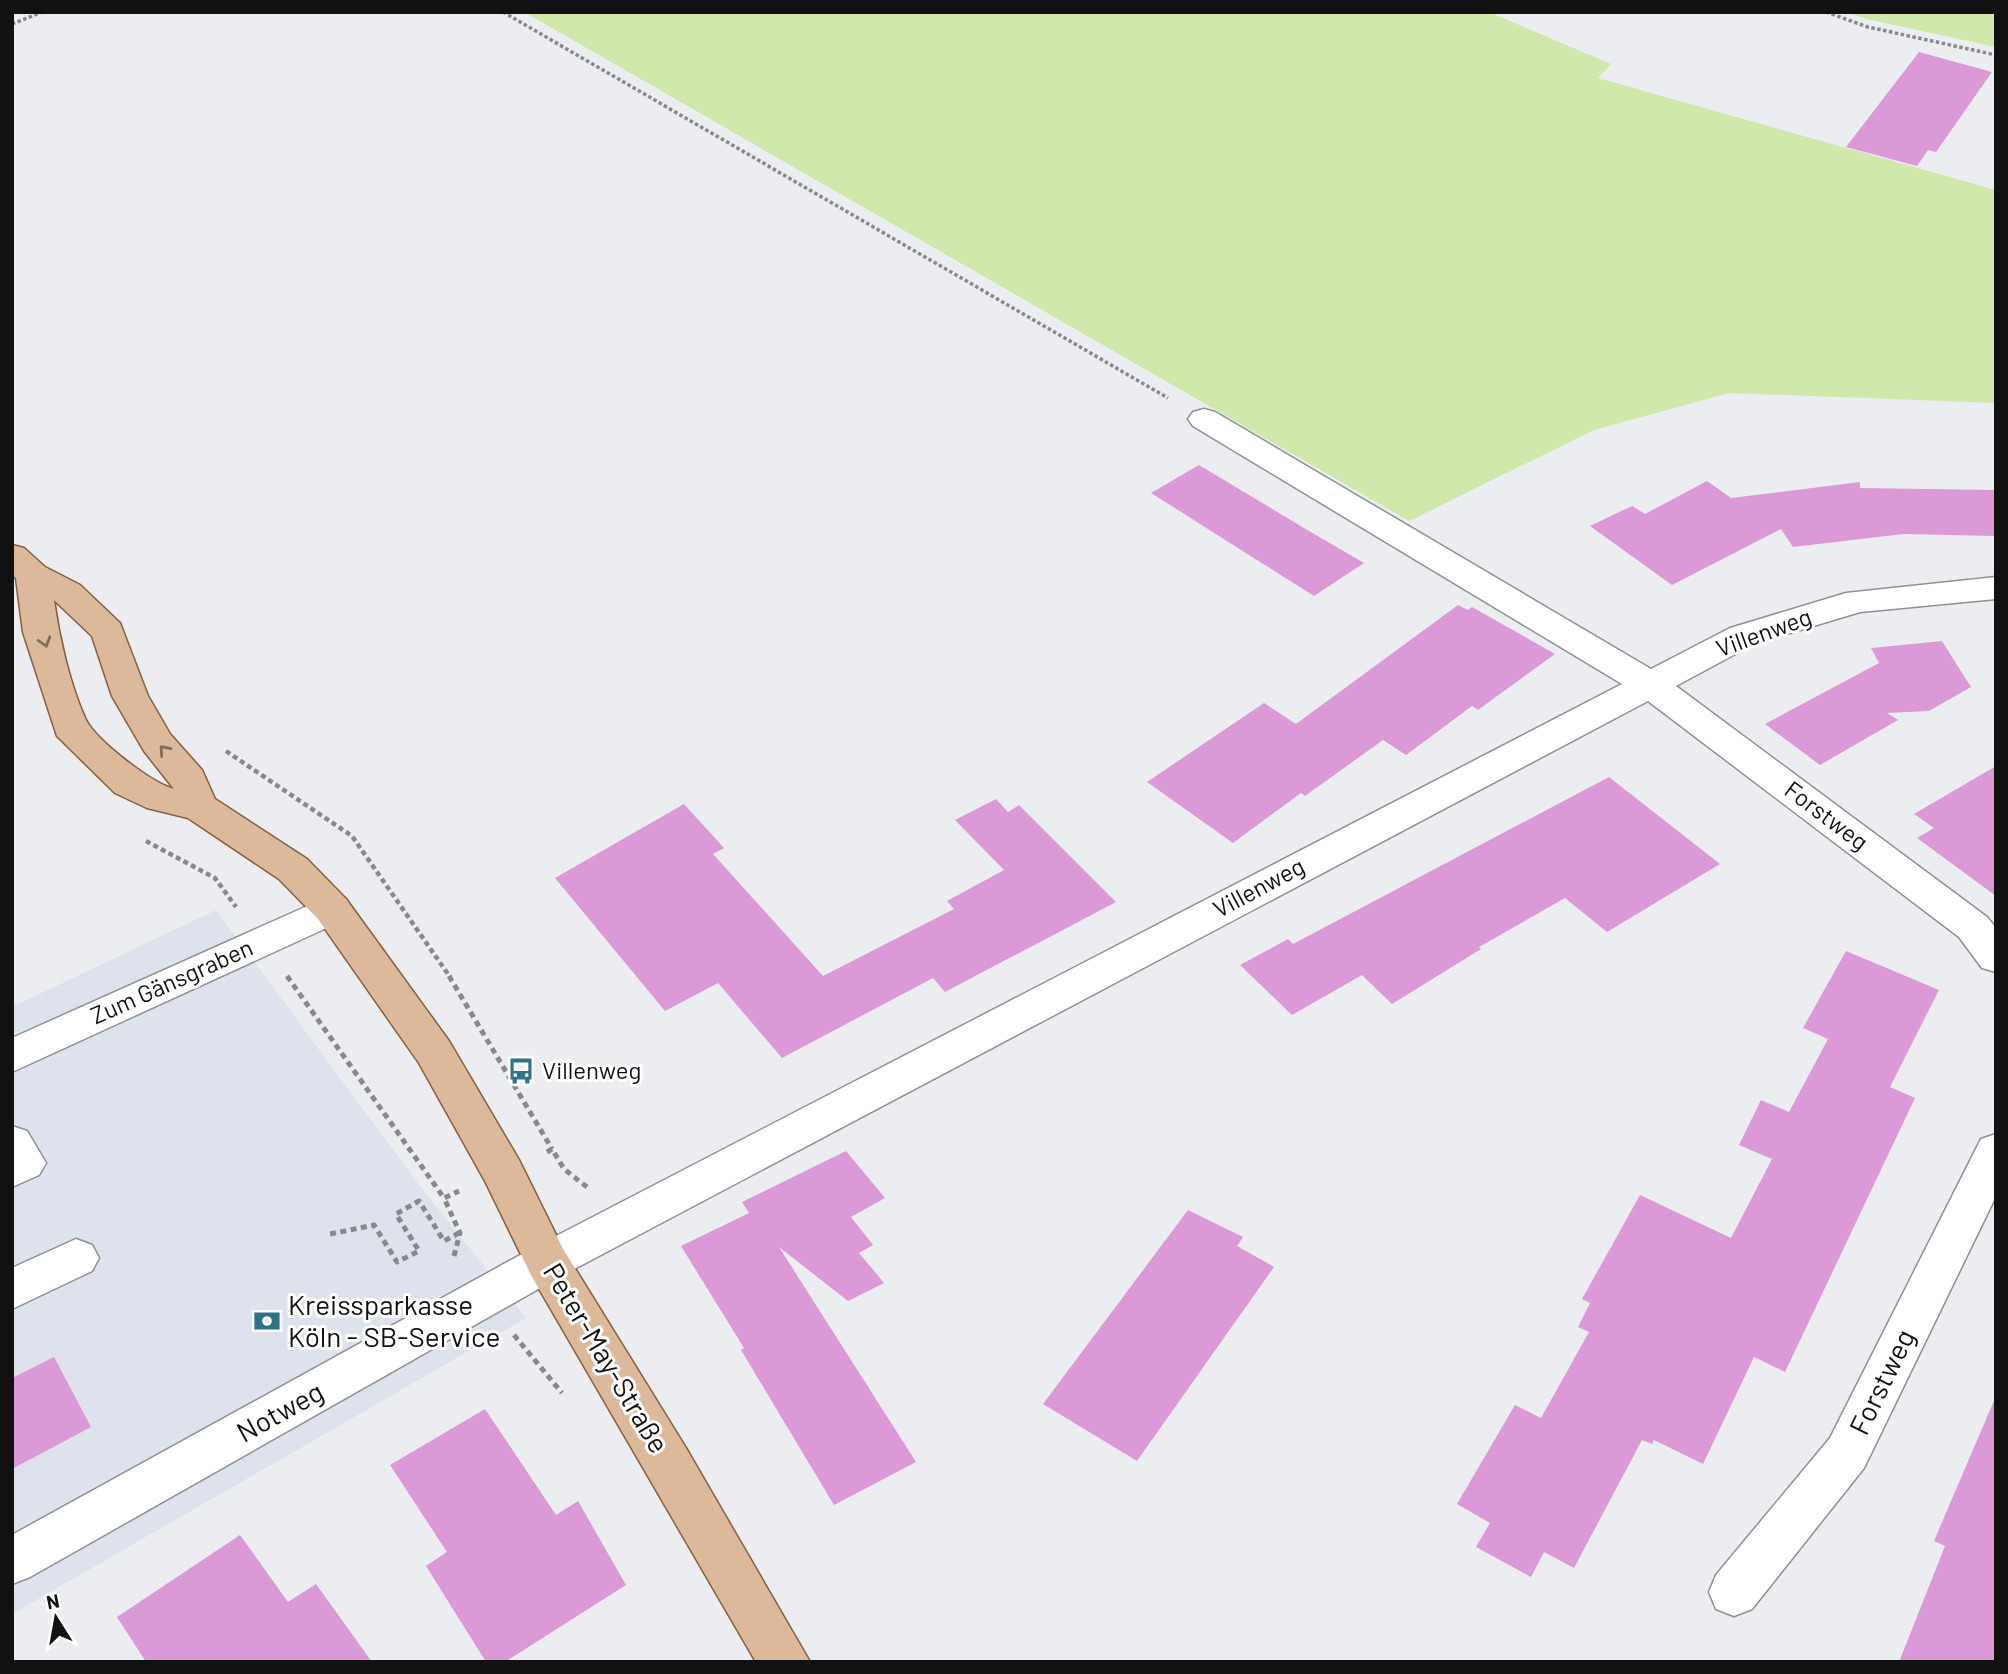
<svg xmlns="http://www.w3.org/2000/svg" width="2008" height="1674" font-family="Barlow,sans-serif">
<style>
.built{fill:#dee2ec}
.green{fill:#d0e8ac}
.building{fill:#dc99d7}
.lines{fill:none;stroke-linecap:round;stroke-linejoin:round}
.minor-casing{stroke:#909194;stroke-width:3}
.major-casing{stroke:#876040;stroke-width:3}
.path-far2{stroke:#89898c;stroke-width:3.5;stroke-dasharray:3.5 2.5;stroke-linecap:butt}
.path-far1{stroke:#89898c;stroke-width:4.5;stroke-dasharray:5 3.5;stroke-linecap:butt}
.path{stroke:#89898c;stroke-width:5;stroke-dasharray:6 4.5;stroke-linecap:butt}
.minor{fill:#fff;fill-rule:evenodd}
.major{fill:#ddb99b;fill-rule:evenodd}
.oneway{stroke:#816d5d}
.labels{text-anchor:middle;stroke-width:6;stroke-linejoin:round;paint-order:stroke}
.street-label{font-size:24px;fill:#111112;stroke:#fff}
.poi-label{font-size:24px;fill:#111112;stroke:#fff;text-anchor:start}
.near-poi-label{font-size:28px;fill:#111112;stroke:#fff;text-anchor:start}
.near-street-label{font-size:28px;fill:#111112;stroke:#fff}
</style>
<rect width="100%" height="100%" fill="#ecedf1"/>
<path class="built" d="M 216,910 L 419,1185 L 526,1318 L 12,1614 L 12,1007 Z"/>
<path class="green" d="M 524,12 L 1489,12 L 1611,64 L 1598,78 L 1996,190 L 1996,403 L 1729,393 L 1594,430 L 1409,521 Z
M 1846,12 L 1996,12 L 1996,47 L 1866,19 Z"/>
<path class="building" d="M 1919,52 L 1992,72 L 1936,152 L 1928,150 L 1917,166 L 1846,147 Z
M 1199,465 L 1309,531 L 1364,563 L 1314,596 L 1151,493 Z
M 1707,481 L 1731,498 L 1860,482 L 1860,488 L 1996,490 L 1996,536 L 1903,534 L 1793,547 L 1781,529 L 1672,585 L 1590,526 L 1632,506 L 1645,514 Z
M 1458,605 L 1468,610 L 1472,607 L 1555,654 L 1478,710 L 1472,706 L 1406,755 L 1383,740 L 1305,796 L 1301,793 L 1233,843 L 1147,782 L 1264,703 L 1296,724 Z
M 1942,641 L 1971,687 L 1929,711 L 1887,713 L 1898,720 L 1820,765 L 1765,724 L 1879,663 L 1871,648 Z
M 1996,766 L 1996,896 L 1917,838 L 1934,828 L 1914,814 Z
M 1609,777 L 1720,864 L 1607,932 L 1565,898 L 1479,947 L 1481,949 L 1392,1004 L 1362,975 L 1292,1015 L 1240,965 L 1288,939 L 1293,944 Z
M 996,799 L 1008,812 L 1019,805 L 1116,902 L 945,992 L 933,978 L 782,1058 L 718,983 L 665,1011 L 555,878 L 684,804 L 724,848 L 713,854 L 823,976 L 954,909 L 947,901 L 1004,870 L 955,820 Z
M 1846,951 L 1939,990 L 1890,1087 L 1915,1098 L 1785,1372 L 1754,1357 L 1703,1464 L 1654,1440 L 1652,1444 L 1642,1440 L 1574,1568 L 1544,1552 L 1531,1577 L 1476,1547 L 1490,1523 L 1457,1504 L 1515,1405 L 1541,1418 L 1589,1332 L 1578,1327 L 1590,1303 L 1582,1299 L 1640,1195 L 1731,1238 L 1772,1159 L 1739,1145 L 1761,1100 L 1789,1112 L 1828,1039 L 1803,1028 Z
M 846,1151 L 885,1198 L 851,1217 L 873,1245 L 859,1253 L 884,1283 L 848,1301 L 779,1247 L 916,1462 L 834,1505 L 741,1350 L 744,1348 L 681,1246 L 749,1213 L 742,1202 Z
M 1188,1210 L 1243,1237 L 1237,1246 L 1274,1267 L 1137,1461 L 1043,1404 Z
M 54,1357 L 91,1427 L 12,1469 L 12,1378 Z
M 1996,1396 L 1996,1662 L 1899,1662 L 1945,1546 L 1934,1541 Z
M 485,1409 L 556,1515 L 578,1501 L 626,1585 L 505,1662 L 486,1662 L 426,1566 L 447,1552 L 390,1465 Z
M 240,1535 L 288,1602 L 316,1584 L 372,1662 L 146,1662 L 117,1617 Z"/>
<g class="lines">
<g class="minor-casing">
<path id="minor" d="M 1204,409 L 1215,412 L 1651,669 L 1730,628 L 1846,593 L 1996,577 L 1996,599 L 1860,612 L 1754,644 L 1676,686 L 1987,917 L 1996,928 L 1996,972 L 1982,968 L 1959,937 L 1648,701 L 563,1275 L 30,1577 L 12,1584 L 12,1535 L 531,1249 L 1622,684 L 1193,426 L 1188,419 L 1193,412 Z
M 332,895 L 346,899 L 352,909 L 346,919 L 12,1072 L 12,1038 Z
M 12,1126 L 27,1131 L 46,1163 L 39,1175 L 12,1187 Z
M 1996,1134 L 1996,1196 L 1864,1468 L 1752,1609 L 1734,1616 L 1716,1609 L 1709,1592 L 1716,1575 L 1830,1438 L 1981,1139 Z
M 76,1239 L 92,1245 L 99,1258 L 92,1271 L 12,1309 L 12,1268 Z"/>
</g>
<g class="major-casing">
<path id="major" d="M 12,545 L 24,548 L 45,567 L 80,585 L 120,623 L 148,696 L 170,734 L 202,770 L 215,799 L 307,859 L 346,899 L 449,1041 L 519,1160 L 563,1249 L 686,1448 L 810,1662 L 756,1662 L 531,1275 L 485,1181 L 419,1063 L 318,919 L 279,879 L 188,818 L 147,808 L 115,793 L 57,736 L 23,632 L 16,578 L 12,575 ZM 54,600 L 92,636 L 112,696 L 144,751 L 174,789 C 151,783 96,740 86,720 C 70,685 59,637 54,600 Z"/>
</g>
<path class="path-far2" d="M 503,12 L 1168,398
M 1826,12 L 1868,27 L 1996,55
M 12,24 L 42,12"/>
<path class="path-far1" d="M 226,751 L 352,836 L 450,977
M 146,841 L 215,878 L 236,907"/>
<path class="path" d="M 287,976 L 444,1198
M 449,976 L 552,1149
M 547,1152 L 552,1149 L 564,1169 L 587,1187
M 330,1234 L 374,1225 L 397,1262 L 419,1251 L 396,1214 L 419,1201 L 444,1241 L 459,1233
M 454,1256 L 460,1233 L 444,1198 L 459,1191
M 514,1335 L 562,1393"/>
<use href="#minor" class="minor"/>
<use href="#major" class="major"/>
</g>
<defs><path id="oneway-chevron" d="M-2-3.5L2.5 0L-2 3.5" fill="none" stroke-width="1.6" stroke-linecap="round" stroke-linejoin="round" transform="scale(1.75)"/></defs>
<g class="oneway">
<use href="#oneway-chevron" transform="translate(45 642) rotate(73)"/>
<use href="#oneway-chevron" transform="translate(164 750) rotate(-131)"/>
</g>
<defs>
<g id="bus-bare" transform="scale(2.1)"><path d="M-5-6H5V4H4V6H2V4H-2V6H-4V4H-5ZM-3.5-4V0h7V-4ZM-3.5 1.2v1.5H-2V1.2ZM2 1.2v1.5H3.5V1.2Z" fill="#307284" stroke="#fff" stroke-width="2.5" paint-order="stroke"/></g>
<g id="bank-bare" transform="scale(2.1)"><path d="M-6-4H6V4H-6ZM0-2.3a2.3 2.3 0 1 0 0 4.6a2.3 2.3 0 1 0 0-4.6Z" fill="#307284" stroke="#fff" stroke-width="2.5" paint-order="stroke"/></g>
</defs>
<g fill-rule="evenodd">
<use href="#bus-bare" x="521" y="1071"/>
<use href="#bank-bare" x="267" y="1321"/>
</g>
<g class="labels">
<g class="street-label">
<text transform="translate(1764 633) rotate(-20)" y="8">Villenweg</text>
<text transform="translate(1826 816) rotate(37)" y="8">Forstweg</text>
<text transform="translate(1259 888) rotate(-28)" y="8">Villenweg</text>
<text transform="translate(172 982) rotate(-24)" y="8">Zum Gänsgraben</text>
</g>
<g class="poi-label">
<text x="542" y="1079">Villenweg</text>
</g>
<g class="near-poi-label">
<text x="288" y="1315">Kreissparkasse<tspan x="288" dy="32">Köln - SB-Service</tspan></text>
</g>
<g class="near-street-label">
<text transform="translate(606 1358) rotate(59)" y="10">Peter-May-Straße</text>
<text transform="translate(1882 1382) rotate(-64)" y="10">Forstweg</text>
<text transform="translate(280 1412) rotate(-29)" y="10">Notweg</text>
</g>
</g>
<rect width="2008" height="1674" fill="none" stroke="#111112" stroke-width="28"/>
<g transform="translate(56 1618) rotate(349)" stroke="#ffffff" stroke-width="5" paint-order="stroke">
<path d="M0-5L12 26L0 18L-12 26Z" fill="#111112"/>
<text y="-10" font-size="19" font-weight="bold" text-anchor="middle" fill="#111112">N</text>
</g>
</svg>
